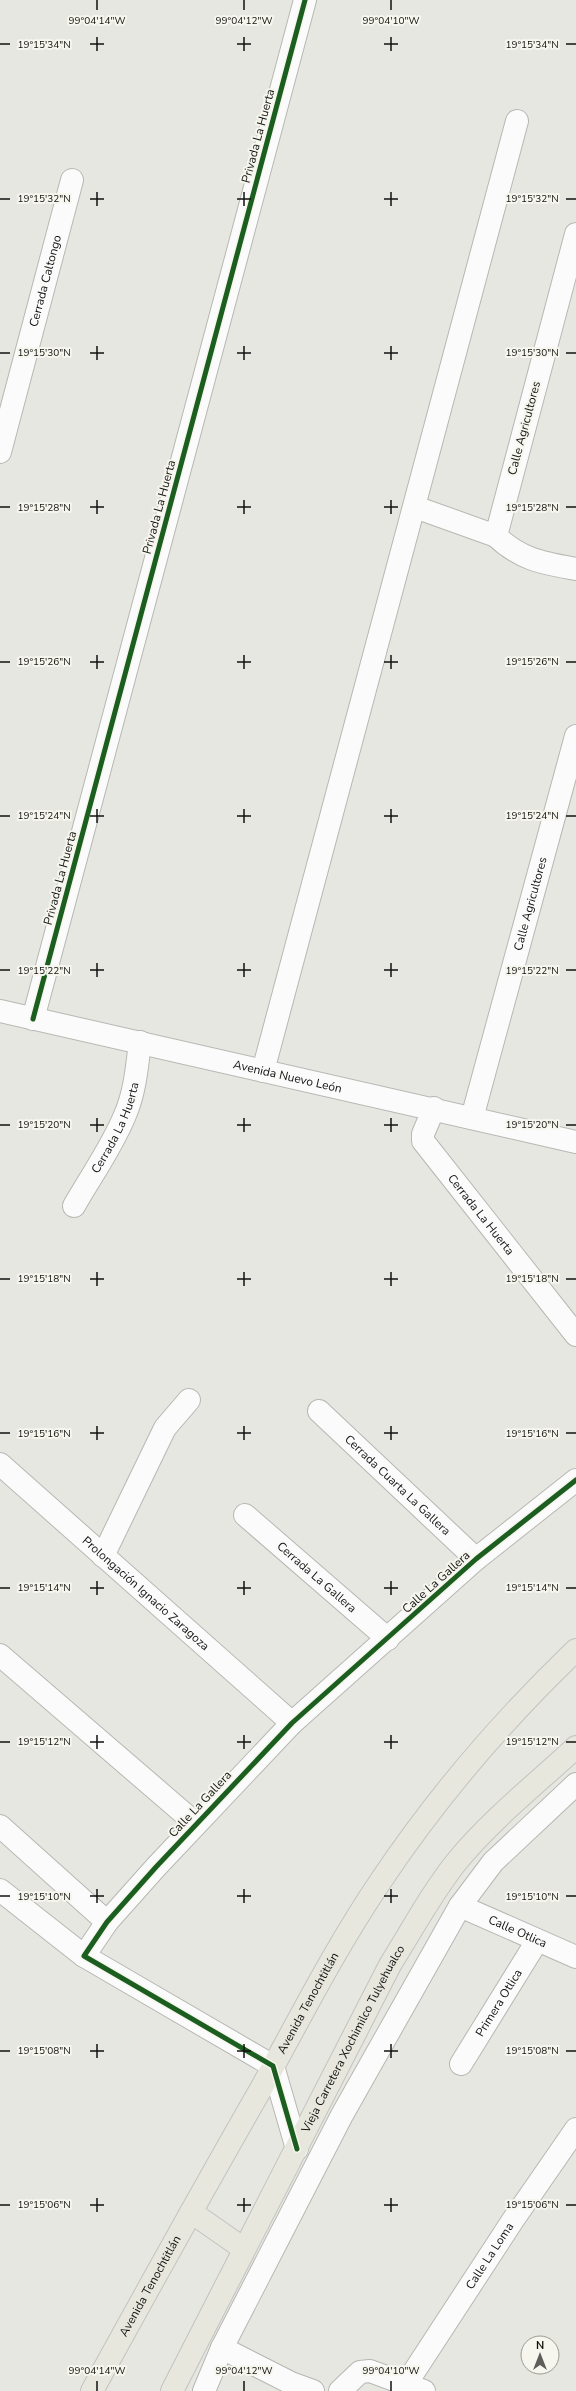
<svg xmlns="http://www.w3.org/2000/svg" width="576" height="2391" font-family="'Nunito Sans',sans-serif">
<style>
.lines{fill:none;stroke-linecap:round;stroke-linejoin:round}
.minor-casing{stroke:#b7b7b3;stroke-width:24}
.major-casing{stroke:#c2c2c0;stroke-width:24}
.minor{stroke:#fbfbfb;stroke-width:22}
.major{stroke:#e8e7dd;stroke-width:22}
.cycleway-casing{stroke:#f6f6ee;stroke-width:8}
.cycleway{stroke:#1b5e20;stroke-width:5}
.ticks{fill:none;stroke:#121210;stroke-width:1.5}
.labels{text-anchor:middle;stroke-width:4;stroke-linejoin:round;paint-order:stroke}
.street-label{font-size:12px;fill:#121210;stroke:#f6f6ee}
.ticks-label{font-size:10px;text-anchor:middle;fill:#121210;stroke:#f6f6ee;stroke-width:4;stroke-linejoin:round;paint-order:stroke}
</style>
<rect width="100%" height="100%" fill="#e7e7e2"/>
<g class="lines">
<g class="minor-casing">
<g id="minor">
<path d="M 576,234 L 496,536 C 521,560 543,563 576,569"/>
<path id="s1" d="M 0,452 L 72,180"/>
<path d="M 415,507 L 496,536"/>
<path id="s2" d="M 0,1011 L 576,1142"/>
<path d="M 33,1019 L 305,0"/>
<path d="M 263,1071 L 517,121"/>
<path id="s3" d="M 434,1108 L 423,1134 L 423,1141 L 576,1335"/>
<path id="s4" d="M 472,1118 L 576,736"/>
<path id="s5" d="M 74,1206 C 91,1176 112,1147 125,1115 C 135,1092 137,1067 140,1042"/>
<path id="s6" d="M 319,1411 L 476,1559"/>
<path id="s7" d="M 0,1464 L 292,1723"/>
<path id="s8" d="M 245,1515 L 388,1639"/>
<path d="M 103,1556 L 165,1428 L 189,1400"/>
<path d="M 0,1655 L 195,1823"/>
<path d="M 0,1826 L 107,1922"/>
<path d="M 0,1890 L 84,1956"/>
<path id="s9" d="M 460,1906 L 576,1957"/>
<path id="s10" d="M 461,2064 L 537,1941"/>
<path d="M 297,2149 L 273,2066 L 84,1956 L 107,1922 L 156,1867 L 292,1723 L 476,1559 L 576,1480"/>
<path d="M 222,2348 L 291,2383 L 313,2391"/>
<path id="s11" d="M 406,2384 L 513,2220 L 576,2129"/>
<path d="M 204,2391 L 222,2348 L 342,2115 L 460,1906 L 493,1862 L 576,1784"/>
<path d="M 340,2391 L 360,2372 L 370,2371 L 424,2391"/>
</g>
</g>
<g class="major-casing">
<g id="major">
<path d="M 191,2212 L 244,2249"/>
<path id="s12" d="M 92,2391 C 148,2289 204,2188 262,2087 C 300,2018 336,1947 380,1882 C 436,1798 504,1719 576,1650"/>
<path id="s13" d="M 172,2391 L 390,1965 C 412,1930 432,1892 458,1860 C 492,1819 536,1784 576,1747"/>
</g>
</g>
<use href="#minor" class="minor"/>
<use href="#major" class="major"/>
<g class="cycleway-casing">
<path id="cycleway" d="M 33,1019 L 305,0
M 297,2149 L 273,2066 L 84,1956 L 107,1922 L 156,1867 L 292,1723 L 476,1559 L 576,1480"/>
</g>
<use href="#cycleway" class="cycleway"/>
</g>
<path class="ticks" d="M 97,0 L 97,10M 244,0 L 244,10M 391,0 L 391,10M 97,37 L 97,51M 244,37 L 244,51M 391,37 L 391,51M 0,44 L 10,44M 90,44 L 104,44M 237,44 L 251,44M 384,44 L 398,44M 566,44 L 576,44M 97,192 L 97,206M 244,192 L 244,206M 391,192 L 391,206M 0,199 L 10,199M 90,199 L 104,199M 237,199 L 251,199M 384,199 L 398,199M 566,199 L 576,199M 97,346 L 97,360M 244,346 L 244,360M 391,346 L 391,360M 0,353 L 10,353M 90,353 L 104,353M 237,353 L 251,353M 384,353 L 398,353M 566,353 L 576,353M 97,500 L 97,514M 244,500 L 244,514M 391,500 L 391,514M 0,507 L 10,507M 90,507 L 104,507M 237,507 L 251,507M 384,507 L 398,507M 566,507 L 576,507M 97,655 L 97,669M 244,655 L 244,669M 391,655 L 391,669M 0,662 L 10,662M 90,662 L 104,662M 237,662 L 251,662M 384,662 L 398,662M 566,662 L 576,662M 97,809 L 97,823M 244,809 L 244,823M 391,809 L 391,823M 0,816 L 10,816M 90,816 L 104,816M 237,816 L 251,816M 384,816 L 398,816M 566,816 L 576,816M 97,963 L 97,977M 244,963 L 244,977M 391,963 L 391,977M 0,970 L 10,970M 90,970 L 104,970M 237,970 L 251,970M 384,970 L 398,970M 566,970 L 576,970M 97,1118 L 97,1132M 244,1118 L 244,1132M 391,1118 L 391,1132M 0,1125 L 10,1125M 90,1125 L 104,1125M 237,1125 L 251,1125M 384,1125 L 398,1125M 566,1125 L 576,1125M 97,1272 L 97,1286M 244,1272 L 244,1286M 391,1272 L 391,1286M 0,1279 L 10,1279M 90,1279 L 104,1279M 237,1279 L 251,1279M 384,1279 L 398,1279M 566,1279 L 576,1279M 97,1426 L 97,1440M 244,1426 L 244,1440M 391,1426 L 391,1440M 0,1433 L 10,1433M 90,1433 L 104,1433M 237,1433 L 251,1433M 384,1433 L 398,1433M 566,1433 L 576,1433M 97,1581 L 97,1595M 244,1581 L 244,1595M 391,1581 L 391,1595M 0,1588 L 10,1588M 90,1588 L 104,1588M 237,1588 L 251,1588M 384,1588 L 398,1588M 566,1588 L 576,1588M 97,1735 L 97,1749M 244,1735 L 244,1749M 391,1735 L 391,1749M 0,1742 L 10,1742M 90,1742 L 104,1742M 237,1742 L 251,1742M 384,1742 L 398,1742M 566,1742 L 576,1742M 97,1889 L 97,1903M 244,1889 L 244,1903M 391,1889 L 391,1903M 0,1896 L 10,1896M 90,1896 L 104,1896M 237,1896 L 251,1896M 384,1896 L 398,1896M 566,1896 L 576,1896M 97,2044 L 97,2058M 244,2044 L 244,2058M 391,2044 L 391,2058M 0,2051 L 10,2051M 90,2051 L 104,2051M 237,2051 L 251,2051M 384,2051 L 398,2051M 566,2051 L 576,2051M 97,2198 L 97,2212M 244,2198 L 244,2212M 391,2198 L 391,2212M 0,2205 L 10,2205M 90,2205 L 104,2205M 237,2205 L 251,2205M 384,2205 L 398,2205M 566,2205 L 576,2205M 97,2381 L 97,2391M 244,2381 L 244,2391M 391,2381 L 391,2391"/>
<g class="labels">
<g class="street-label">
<text transform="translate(258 136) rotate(-75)" y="4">Privada La Huerta</text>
<text dy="4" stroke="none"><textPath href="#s1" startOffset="177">Cerrada Caltongo</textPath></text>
<text transform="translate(524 428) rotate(-75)" y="4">Calle Agricultores</text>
<text transform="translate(159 507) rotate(-75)" y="4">Privada La Huerta</text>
<text transform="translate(60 878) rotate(-75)" y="4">Privada La Huerta</text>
<text dy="4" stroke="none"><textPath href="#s4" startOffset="222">Calle Agricultores</textPath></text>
<text dy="4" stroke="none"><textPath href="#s2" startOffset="295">Avenida Nuevo León</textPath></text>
<text dy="4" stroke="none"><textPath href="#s5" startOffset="89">Cerrada La Huerta</textPath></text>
<text dy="4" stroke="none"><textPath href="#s3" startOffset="129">Cerrada La Huerta</textPath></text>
<text dy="4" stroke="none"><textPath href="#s6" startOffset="108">Cerrada Cuarta La Gallera</textPath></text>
<text dy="4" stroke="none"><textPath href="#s8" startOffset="95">Cerrada La Gallera</textPath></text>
<text transform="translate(436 1582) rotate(-42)" y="4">Calle La Gallera</text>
<text dy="4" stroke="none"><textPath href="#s7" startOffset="195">Prolongación Ignacio Zaragoza</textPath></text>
<text transform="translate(200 1804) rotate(-47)" y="4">Calle La Gallera</text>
<text dy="4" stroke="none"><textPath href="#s9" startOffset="63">Calle Otlica</textPath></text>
<text dy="4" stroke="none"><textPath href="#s12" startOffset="444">Avenida Tenochtitlán</textPath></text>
<text dy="4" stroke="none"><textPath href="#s10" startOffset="72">Primera Otlica</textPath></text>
<text dy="4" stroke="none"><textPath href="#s13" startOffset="396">Vieja Carretera Xochimilco Tulyehualco</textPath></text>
<text dy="4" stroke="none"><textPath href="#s11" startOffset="153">Calle La Loma</textPath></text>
<text dy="4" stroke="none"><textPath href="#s12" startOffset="120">Avenida Tenochtitlán</textPath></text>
</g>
</g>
<g class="ticks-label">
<text x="97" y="24">99°04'14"W</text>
<text x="244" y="24">99°04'12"W</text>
<text x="391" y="24">99°04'10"W</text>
<text x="44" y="48">19°15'34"N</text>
<text x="532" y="48">19°15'34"N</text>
<text x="44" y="202">19°15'32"N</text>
<text x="532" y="202">19°15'32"N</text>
<text x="44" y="356">19°15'30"N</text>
<text x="532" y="356">19°15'30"N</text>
<text x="44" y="511">19°15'28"N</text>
<text x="532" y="511">19°15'28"N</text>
<text x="44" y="665">19°15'26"N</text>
<text x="532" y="665">19°15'26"N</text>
<text x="44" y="819">19°15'24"N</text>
<text x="532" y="819">19°15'24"N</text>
<text x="44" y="974">19°15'22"N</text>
<text x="532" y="974">19°15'22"N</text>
<text x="44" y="1128">19°15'20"N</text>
<text x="532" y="1128">19°15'20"N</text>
<text x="44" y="1282">19°15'18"N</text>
<text x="532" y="1282">19°15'18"N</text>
<text x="44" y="1437">19°15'16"N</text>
<text x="532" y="1437">19°15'16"N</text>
<text x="44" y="1591">19°15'14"N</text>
<text x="532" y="1591">19°15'14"N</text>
<text x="44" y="1745">19°15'12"N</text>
<text x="532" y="1745">19°15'12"N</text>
<text x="44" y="1900">19°15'10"N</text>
<text x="532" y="1900">19°15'10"N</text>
<text x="44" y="2054">19°15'08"N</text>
<text x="532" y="2054">19°15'08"N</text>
<text x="44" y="2208">19°15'06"N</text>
<text x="532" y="2208">19°15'06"N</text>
<text x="97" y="2374">99°04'14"W</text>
<text x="244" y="2374">99°04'12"W</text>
<text x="391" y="2374">99°04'10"W</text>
</g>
<g transform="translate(540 2355)"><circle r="19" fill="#f6f6ee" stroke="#9b9b95"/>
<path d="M0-3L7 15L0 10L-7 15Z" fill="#5d5d5a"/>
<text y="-6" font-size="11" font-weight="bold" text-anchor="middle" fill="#121210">N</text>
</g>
</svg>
